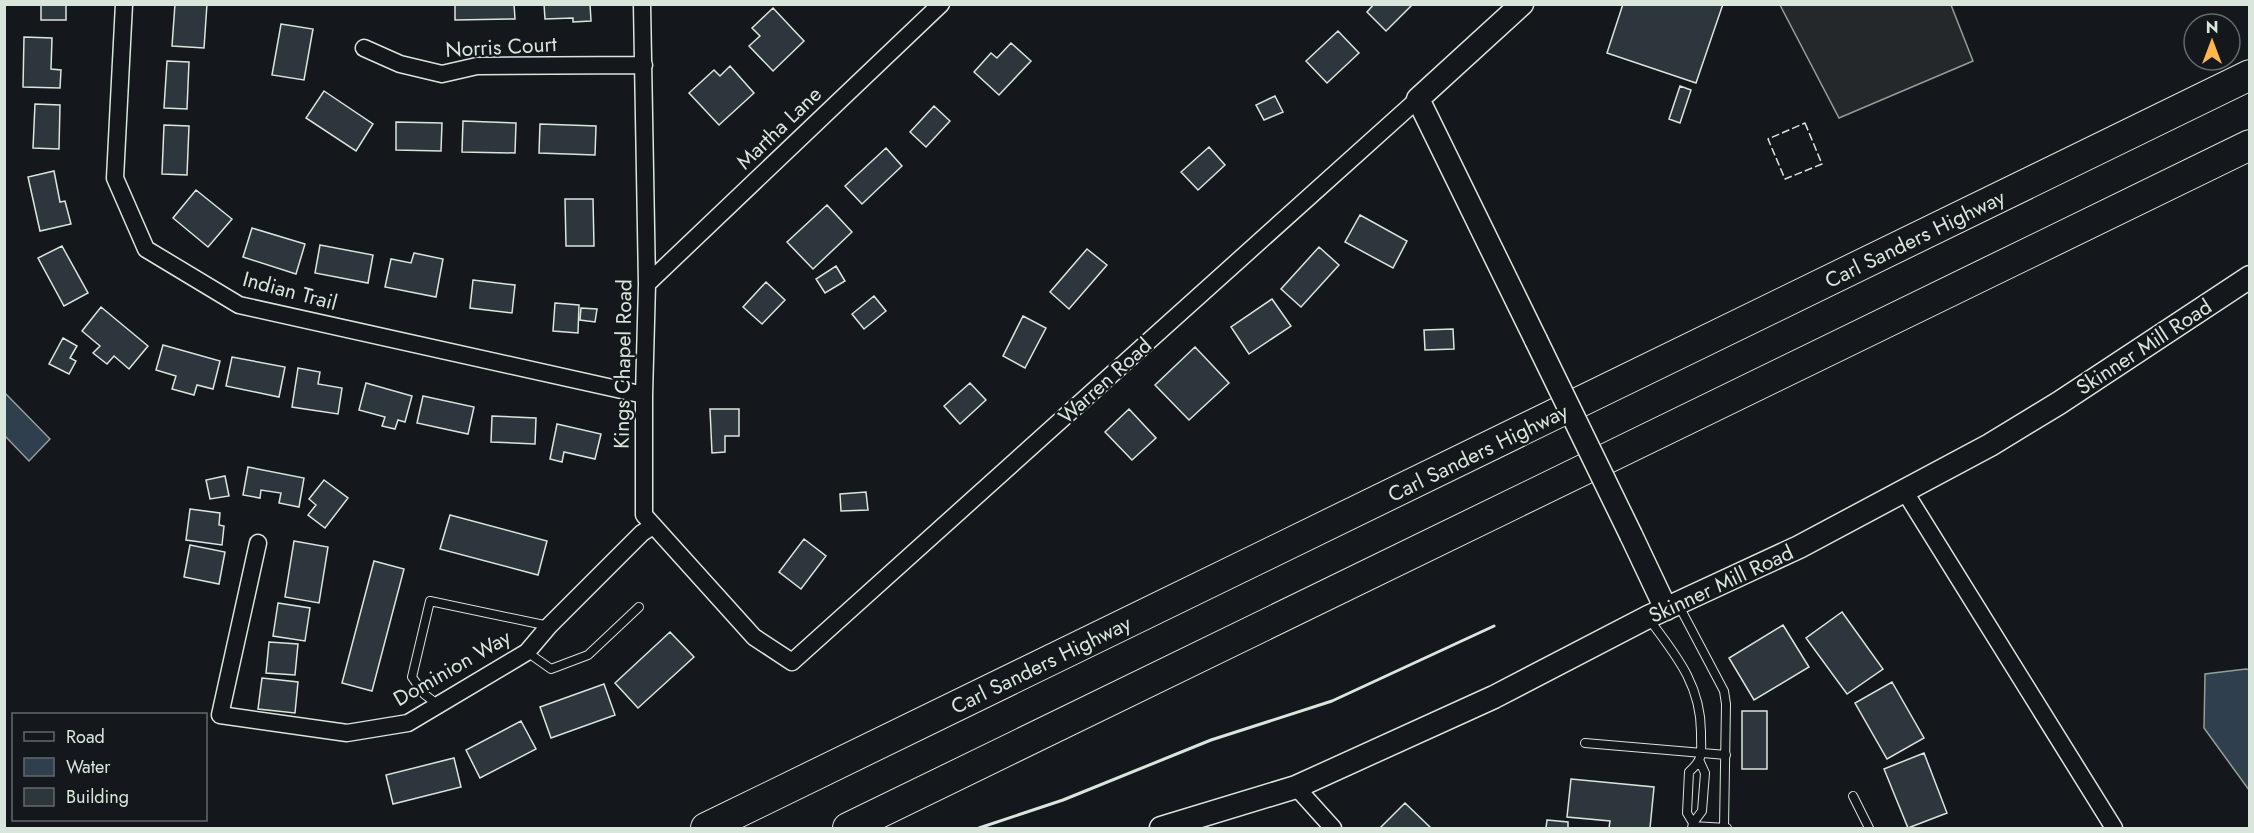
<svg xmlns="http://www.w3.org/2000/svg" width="2254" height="833" font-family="Jost,sans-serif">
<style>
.parking{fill:#24282b;stroke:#939e99;stroke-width:1.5}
.water{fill:#2f3f4d;stroke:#939e99;stroke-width:1.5}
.building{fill:#2c363c;stroke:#d8e6dc;stroke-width:1.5}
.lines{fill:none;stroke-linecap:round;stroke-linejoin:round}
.lane-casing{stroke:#d8e6dc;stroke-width:10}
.street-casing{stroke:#d8e6dc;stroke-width:19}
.secondary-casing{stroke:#d8e6dc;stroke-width:25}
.highway-casing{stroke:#d8e6dc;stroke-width:32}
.lane{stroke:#14181c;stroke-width:8}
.street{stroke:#14181c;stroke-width:16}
.secondary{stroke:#14181c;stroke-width:22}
.highway{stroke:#14181c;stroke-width:30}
.secondary-bridge-casing{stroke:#d8e6dc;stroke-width:25;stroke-linecap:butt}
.secondary-bridge{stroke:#14181c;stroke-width:22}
.fence{stroke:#d8e6dc;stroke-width:1.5;stroke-dasharray:8 3;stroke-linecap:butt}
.wall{stroke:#d8e6dc;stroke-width:3}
.labels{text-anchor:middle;stroke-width:4.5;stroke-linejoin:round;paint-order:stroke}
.street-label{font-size:21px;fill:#d8e6dc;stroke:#14181c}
</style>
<rect width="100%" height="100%" fill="#14181c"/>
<path class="parking" d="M 1780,5 L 1951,5 L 1973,61 L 1839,118 Z"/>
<path class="water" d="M 4,392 L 50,439 L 29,461 L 5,436 Z
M 2246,669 L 2250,670 L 2249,790 L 2204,728 L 2205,674 Z"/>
<path class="building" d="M 41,4 L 66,4 L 66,20 L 41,20 Z
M 175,4 L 207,4 L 204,48 L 172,46 Z
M 455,4 L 514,4 L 515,19 L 455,20 Z
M 544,4 L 590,4 L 591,21 L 573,22 L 573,18 L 545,19 Z
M 1374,4 L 1413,4 L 1386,31 L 1367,12 Z
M 1623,4 L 1723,4 L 1696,83 L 1607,53 Z
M 773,8 L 804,41 L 773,71 L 749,46 L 760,36 L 752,28 Z
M 281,24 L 313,29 L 304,80 L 272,75 Z
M 1338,31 L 1359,53 L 1327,83 L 1306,61 Z
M 24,37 L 52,38 L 51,69 L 61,70 L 60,88 L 23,87 Z
M 1011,43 L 1031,61 L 999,95 L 974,72 L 991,53 L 997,58 Z
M 167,61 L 189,62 L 187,109 L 164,108 Z
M 730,66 L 754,93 L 719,125 L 689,93 L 714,70 L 720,76 Z
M 1680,86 L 1691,90 L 1680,123 L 1669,119 Z
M 324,91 L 373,124 L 356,151 L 306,118 Z
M 1275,96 L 1283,112 L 1264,120 L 1256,105 Z
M 35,104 L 60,105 L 59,149 L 33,148 Z
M 934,106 L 950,121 L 926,147 L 910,132 Z
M 463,121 L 516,123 L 515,153 L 462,152 Z
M 396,122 L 442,123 L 441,151 L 396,150 Z
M 540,124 L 596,126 L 595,155 L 539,153 Z
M 164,125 L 189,126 L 187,175 L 162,174 Z
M 1209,147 L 1225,165 L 1198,190 L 1181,172 Z
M 886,148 L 902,166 L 862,204 L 845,186 Z
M 54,171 L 60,202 L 65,201 L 71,224 L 40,231 L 28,177 Z
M 196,190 L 232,219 L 208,247 L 173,218 Z
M 565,199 L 593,199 L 594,246 L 566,246 Z
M 827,205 L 852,232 L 813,269 L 787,242 Z
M 1360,215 L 1407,241 L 1393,268 L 1345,242 Z
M 252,228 L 305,244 L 296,274 L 243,257 Z
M 320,245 L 373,255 L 368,283 L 315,273 Z
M 62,246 L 88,293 L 64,306 L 38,258 Z
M 1319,247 L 1339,265 L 1301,307 L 1281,289 Z
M 1087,249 L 1107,265 L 1069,309 L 1050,292 Z
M 414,253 L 443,259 L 436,297 L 385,287 L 391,259 L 411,263 Z
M 836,266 L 845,281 L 825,293 L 816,279 Z
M 473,280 L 515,285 L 512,313 L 470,308 Z
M 766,282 L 785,300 L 762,324 L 743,307 Z
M 874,296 L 886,311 L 864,329 L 852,314 Z
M 1272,299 L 1291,326 L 1249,354 L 1231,327 Z
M 555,303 L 579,305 L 578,333 L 553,331 Z
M 101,307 L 148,346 L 129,369 L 114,356 L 107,364 L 93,353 L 100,346 L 82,331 Z
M 581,308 L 597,309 L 595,322 L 580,320 Z
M 1023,316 L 1046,328 L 1025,368 L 1003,356 Z
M 1453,329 L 1454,349 L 1425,350 L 1424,330 Z
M 63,338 L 77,346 L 70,358 L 76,361 L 69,374 L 49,364 Z
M 163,345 L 220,361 L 213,389 L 197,385 L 194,395 L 172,389 L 176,376 L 156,370 Z
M 1195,347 L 1229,383 L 1189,420 L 1155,385 Z
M 232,357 L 285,367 L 279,397 L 226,386 Z
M 298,368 L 320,372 L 318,384 L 342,388 L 338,414 L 292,407 Z
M 366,383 L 412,396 L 405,422 L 398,420 L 395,429 L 382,426 L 385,417 L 359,410 Z
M 970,383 L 986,400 L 960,424 L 944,406 Z
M 423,396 L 474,407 L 468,434 L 417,423 Z
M 710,409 L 739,409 L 739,436 L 725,436 L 725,452 L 712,453 Z
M 1129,409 L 1156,438 L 1132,460 L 1105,432 Z
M 492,416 L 536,418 L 535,444 L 491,442 Z
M 557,424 L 601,434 L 595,459 L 564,452 L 562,462 L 550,459 Z
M 248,467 L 304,478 L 299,507 L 279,503 L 281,493 L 261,490 L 260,498 L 243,495 Z
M 225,476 L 229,496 L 210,499 L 206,480 Z
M 324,480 L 348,498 L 325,528 L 308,515 L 316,505 L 309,499 Z
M 866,492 L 868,510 L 841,511 L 840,494 Z
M 190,509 L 220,513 L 219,525 L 224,526 L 222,545 L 186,540 Z
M 450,515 L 547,541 L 538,575 L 440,549 Z
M 804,539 L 826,556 L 801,589 L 779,572 Z
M 294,541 L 328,547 L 319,603 L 285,597 Z
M 190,545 L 225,552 L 219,584 L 184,577 Z
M 374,561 L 404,569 L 372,691 L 342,683 Z
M 278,603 L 310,608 L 305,641 L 273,636 Z
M 1842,612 L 1883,669 L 1847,694 L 1806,638 Z
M 1783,625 L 1809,667 L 1754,700 L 1729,658 Z
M 670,632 L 694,657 L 638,708 L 615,683 Z
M 269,642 L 298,644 L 295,675 L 266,673 Z
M 262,678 L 298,682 L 295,713 L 258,709 Z
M 1892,682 L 1924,738 L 1887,759 L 1855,703 Z
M 604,684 L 615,715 L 551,738 L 540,707 Z
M 1742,711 L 1767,711 L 1767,769 L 1742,769 Z
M 521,721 L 536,749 L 480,778 L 466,750 Z
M 1924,753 L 1947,813 L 1908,828 L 1884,769 Z
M 454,758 L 461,787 L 393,804 L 386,775 Z
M 1571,779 L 1654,787 L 1650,828 L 1609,828 L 1610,821 L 1567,817 Z
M 1405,803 L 1431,828 L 1380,828 Z
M 1547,820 L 1568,822 L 1568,828 L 1546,828 Z"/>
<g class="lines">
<g class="lane-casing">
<path id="lane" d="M 1678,604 L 1724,691 L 1726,704 L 1724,828
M 1648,618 C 1676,655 1702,686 1701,735 C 1701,754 1704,758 1689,772 L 1687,813 L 1693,823 L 1692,828
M 527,652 L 551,669 L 588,655 L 639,607
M 437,704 L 424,694 L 412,677 L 430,601 L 549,626
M 1585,743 L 1726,755
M 1853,796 L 1869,828
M 1693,823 L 1702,811 L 1705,773 L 1700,762
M 1693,826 L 1727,828"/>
</g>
<g class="street-casing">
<path id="street" d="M 124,4 L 115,178 L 146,249 L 239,305 L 644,395
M 642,4 L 647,284 L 644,395 L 644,515 L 754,637 L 792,662 L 1418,99
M 364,48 L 400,64 L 442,74 L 477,66 L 644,65
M 647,284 L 941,4
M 1905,492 L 2114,828
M 258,543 L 220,715 L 347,733 L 408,723 L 527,652 L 549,626 L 642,533 L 653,526
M 1296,787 L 1333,828"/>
</g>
<g class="secondary-casing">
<path id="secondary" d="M 1522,4 L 1418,99 L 1536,340
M 1631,535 L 1666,609
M 1161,828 L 1296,787 L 1494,697 L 1648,617 L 1799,547 L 1990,445 L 2059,403 L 2250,277"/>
</g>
<g class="highway-casing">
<path id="highway" d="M 706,828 L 2250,75
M 848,828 L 2250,145"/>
</g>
<use href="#lane" class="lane"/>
<use href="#street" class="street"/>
<use href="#secondary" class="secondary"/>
<use href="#highway" class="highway"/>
<g class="secondary-bridge-casing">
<path id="secondary-bridge" d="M 1536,340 L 1631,535"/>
</g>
<use href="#secondary-bridge" class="secondary-bridge"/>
<path class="fence" d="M 1805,123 L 1822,164 L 1785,179 L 1768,139 Z"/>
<path class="wall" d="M 979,828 L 1063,800 L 1211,740 L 1332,701 L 1494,626"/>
</g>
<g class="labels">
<g class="street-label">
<text transform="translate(501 47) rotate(-3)" y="7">Norris Court</text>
<text transform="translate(779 128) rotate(-44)" y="7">Martha Lane</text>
<text transform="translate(1915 239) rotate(-26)" y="7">Carl Sanders Highway</text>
<text transform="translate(290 291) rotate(15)" y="7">Indian Trail</text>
<text transform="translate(2144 347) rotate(-33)" y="7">Skinner Mill Road</text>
<text transform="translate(623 364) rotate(-89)" y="7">Kings Chapel Road</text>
<text transform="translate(1105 381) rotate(-42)" y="7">Warren Road</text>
<text transform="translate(1478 453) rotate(-26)" y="7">Carl Sanders Highway</text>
<text transform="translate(1721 584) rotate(-25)" y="7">Skinner Mill Road</text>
<text transform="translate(1041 665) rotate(-26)" y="7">Carl Sanders Highway</text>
<text transform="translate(452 668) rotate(-30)" y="7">Dominion Way</text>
</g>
</g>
<rect width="2254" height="833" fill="none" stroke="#d8e6dc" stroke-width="12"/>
<rect x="12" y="713" width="195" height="108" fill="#14181c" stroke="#626a69" stroke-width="1.5"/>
<rect x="24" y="732" width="30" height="9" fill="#14181c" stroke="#626a69" stroke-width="1.5"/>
<text x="66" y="743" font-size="18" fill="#d8e6dc">Road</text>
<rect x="24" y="758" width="30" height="18" fill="#2f3f4d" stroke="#626a69" stroke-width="1.5"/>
<text x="66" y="773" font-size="18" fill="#d8e6dc">Water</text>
<rect x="24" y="788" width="30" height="18" fill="#2c363c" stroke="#626a69" stroke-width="1.5"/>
<text x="66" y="803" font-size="18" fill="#d8e6dc">Building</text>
<g transform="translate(2212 42)"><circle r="28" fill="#14181c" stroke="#626a69" stroke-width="1.5"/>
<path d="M0-4.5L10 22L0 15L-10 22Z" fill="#ffb74d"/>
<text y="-9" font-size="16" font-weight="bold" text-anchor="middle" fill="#d8e6dc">N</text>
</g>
</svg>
